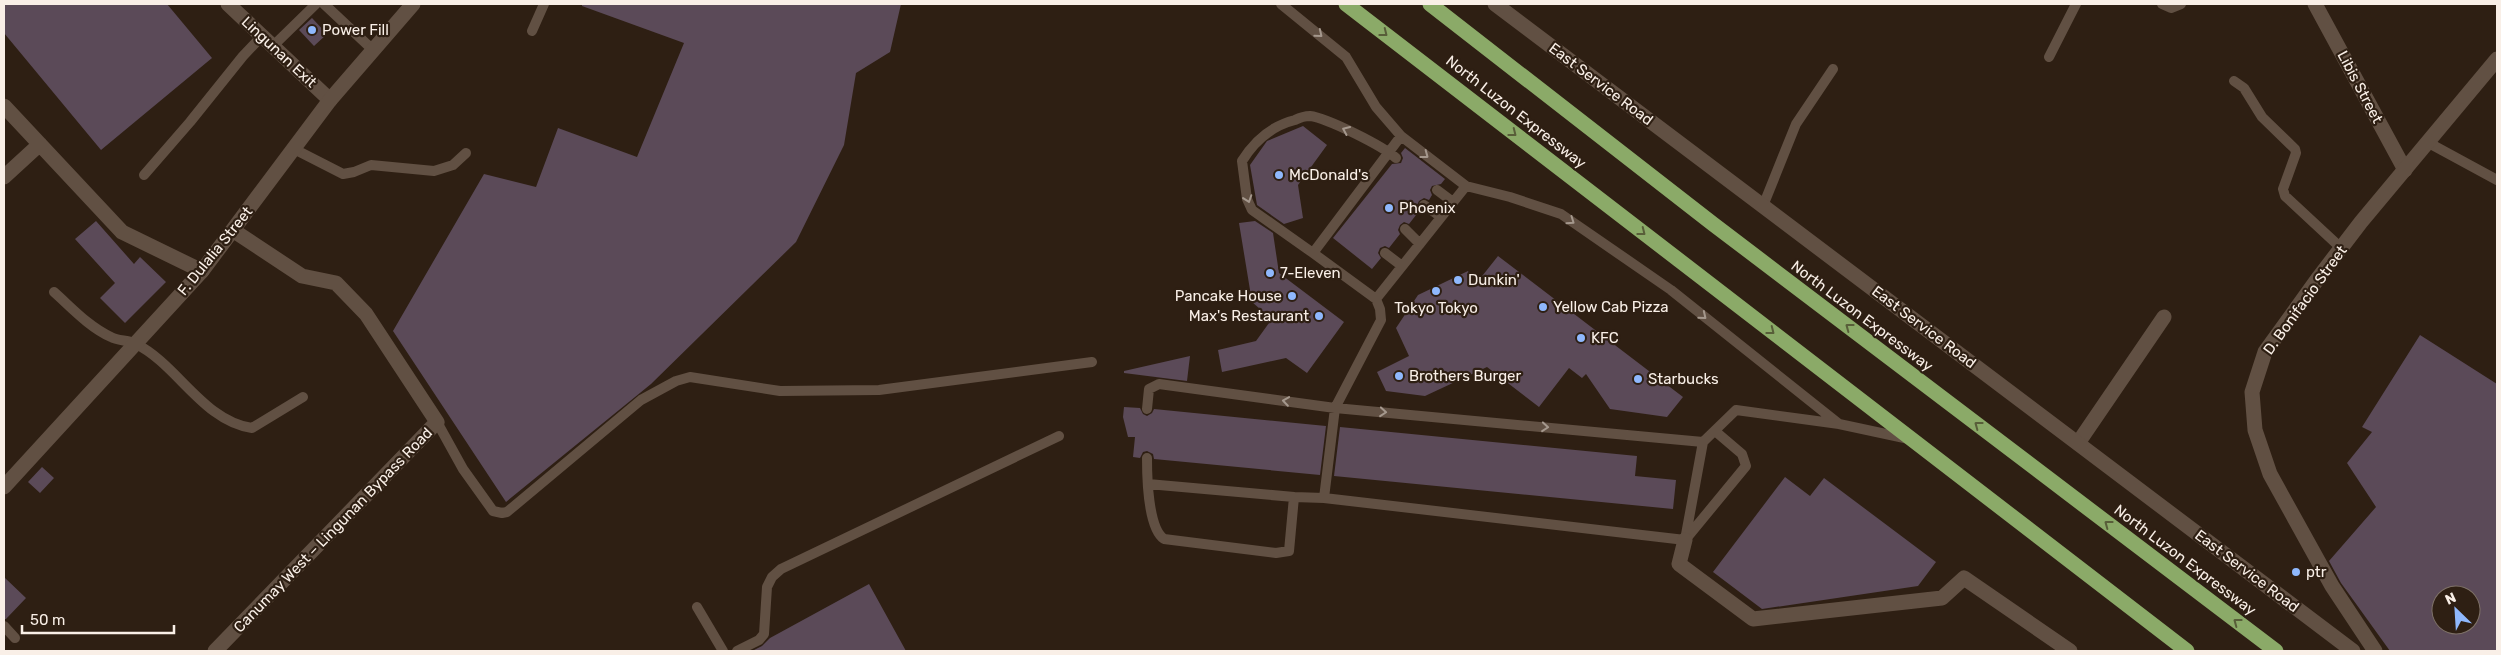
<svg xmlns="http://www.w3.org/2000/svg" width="2501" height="655" font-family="Rubik,sans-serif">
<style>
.building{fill:#5b4a58;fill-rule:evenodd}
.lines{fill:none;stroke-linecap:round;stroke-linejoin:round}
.lane{stroke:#615043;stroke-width:10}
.street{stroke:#615043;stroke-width:15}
.secondary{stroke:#615043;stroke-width:15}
.highway{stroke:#8baa68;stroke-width:15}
.oneway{stroke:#585e39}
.oneway2{stroke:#a5988d}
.poi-dot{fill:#8fb8fd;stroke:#2e1f13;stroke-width:2}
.labels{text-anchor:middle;stroke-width:4.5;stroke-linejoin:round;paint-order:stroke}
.poi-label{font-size:15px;fill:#f9efe7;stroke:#2e1f13;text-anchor:start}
.street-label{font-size:15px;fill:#f9efe7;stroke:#2e1f13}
</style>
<rect width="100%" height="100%" fill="#2e1f13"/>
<path class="building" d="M 4,4 L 167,4 L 212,58 L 101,150 L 4,33 Z
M 582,4 L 901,4 L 890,52 L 856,73 L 844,145 L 796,242 L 651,384 L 506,502 L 393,331 L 484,174 L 536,187 L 558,128 L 637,157 L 684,43 L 582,6 Z
M 312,18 L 327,34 L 314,46 L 299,30 Z
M 1303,126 L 1327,145 L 1298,185 L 1303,218 L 1284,224 L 1257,205 L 1250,165 L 1267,141 Z
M 1405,148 L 1445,179 L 1441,184 L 1432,186 L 1430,190 L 1432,195 L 1429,200 L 1424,198 L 1419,201 L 1417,205 L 1420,210 L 1409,224 L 1404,222 L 1400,225 L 1398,230 L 1400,234 L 1389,248 L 1385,246 L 1380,248 L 1378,253 L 1381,258 L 1372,269 L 1333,238 L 1392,164 L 1401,163 L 1403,158 L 1401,153 Z
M 96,221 L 134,264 L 140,257 L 166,282 L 125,323 L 100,298 L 115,283 L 75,239 Z
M 1255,221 L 1273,233 L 1279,273 L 1344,322 L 1307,373 L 1286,358 L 1222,372 L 1218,350 L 1256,341 L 1269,323 L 1256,314 L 1260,309 L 1252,302 L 1239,223 Z
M 1498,256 L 1683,397 L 1667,417 L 1610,409 L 1586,374 L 1582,378 L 1569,368 L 1539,407 L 1487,367 L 1425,396 L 1386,391 L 1377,372 L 1409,356 L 1396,328 L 1418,295 L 1468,271 L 1475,285 Z
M 2420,335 L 2497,384 L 2497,651 L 2390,651 L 2341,583 L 2329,561 L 2376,507 L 2347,463 L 2372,432 L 2362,427 ZM 2441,595 L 2471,595 L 2471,625 L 2441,625 Z
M 1190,356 L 1187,381 L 1124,373 L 1124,371 Z
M 1124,407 L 1140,408 L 1143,414 L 1147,416 L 1152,413 L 1154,409 L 1326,426 L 1320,475 L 1154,459 L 1153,454 L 1147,451 L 1143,452 L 1140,458 L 1133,457 L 1135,437 L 1128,437 L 1123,417 Z
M 1340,427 L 1637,456 L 1635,476 L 1676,480 L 1673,509 L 1334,476 Z
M 42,467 L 54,478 L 40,493 L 28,482 Z
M 1785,477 L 1810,496 L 1824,478 L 1936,562 L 1918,586 L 1762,609 L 1713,572 Z
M 4,577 L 26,598 L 6,619 L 4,619 Z
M 869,584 L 906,651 L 752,651 L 762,646 L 770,638 Z"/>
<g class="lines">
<path class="lane" d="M 324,4 L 373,50
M 1281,4 L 1346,57 L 1376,107 L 1401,136 L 1466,186 L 1510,197 L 1561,214 L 1671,290 L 1839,424
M 2162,4 L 2171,8 L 2181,4
M 532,31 L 544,4
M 273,46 L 316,4
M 2049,57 L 2076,4
M 2234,81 L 2244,88 L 2262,117 L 2295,149 L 2296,153 L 2283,189 L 2285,196 L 2341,248
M 2427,142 L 2497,180
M 294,149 L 343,174 L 354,172 L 371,165 L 434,171 L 453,165 L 466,153
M 144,175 L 190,122 L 243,56 L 262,36
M 1437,190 L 1453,202
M 1424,205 L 1441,217
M 1763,206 L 1796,124 L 1833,69
M 1405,229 L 1420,244
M 1313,253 L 1252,210 L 1247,199 L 1242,161 C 1255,140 1271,126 1295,120 C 1299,118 1306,116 1310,116 C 1327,118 1383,146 1396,158
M 1385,253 L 1402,266
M 54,292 C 72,308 89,327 111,337 C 118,341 129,340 136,344 C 177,364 203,421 252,428 L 303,397
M 1376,299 L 1466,186
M 1147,409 L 1149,389 L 1159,384 L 1335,408 L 1703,442
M 437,422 L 463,469 L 493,511 L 502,513 L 507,512 L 641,400 L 676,381 L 690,377 L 780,391 L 879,390 L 1092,362
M 1147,458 C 1147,477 1148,528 1164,539 L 1276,553 L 1289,551 L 1294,497 L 1324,498 L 1685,540
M 1148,484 L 1294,497
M 1324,498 L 1335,408 L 1381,320 L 1380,309 L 1376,299 L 1313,253 L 1401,136
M 1685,540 L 1703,442 L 1736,410 L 1839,424 L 1909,439
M 1685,540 L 1746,466 L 1742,454 L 1715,431
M 697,607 L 723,651
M 4,626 L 15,638
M 737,651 L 759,640 L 764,634 L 767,587 L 772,577 L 781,569 L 1059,436"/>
<path class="street" d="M 228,4 L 330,100
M 2315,4 L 2405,170
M 4,106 L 122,232 L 202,271
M 4,177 L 40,144
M 2078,443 L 2164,317
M 1685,540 L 1679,564 L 1753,619 L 1942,598 L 1964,578 L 2070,651
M 215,651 L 437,422 L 366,314 L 336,283 L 302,276 L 234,231"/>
<path class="secondary" d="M 1495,4 L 2353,651
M 4,487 L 202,271 L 330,100 L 413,4
M 2375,651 L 2332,586 L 2270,474 L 2255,430 L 2252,392 L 2265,352 L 2319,277 L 2361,222 L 2497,59"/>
<path class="highway" d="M 1346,4 L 2187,651
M 1430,4 L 1713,224 L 2276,651"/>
</g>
<defs><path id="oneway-chevron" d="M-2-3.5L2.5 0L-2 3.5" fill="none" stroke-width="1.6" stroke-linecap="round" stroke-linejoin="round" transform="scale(1.25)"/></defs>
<g class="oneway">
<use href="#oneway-chevron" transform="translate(1384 33) rotate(38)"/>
<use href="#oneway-chevron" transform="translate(1513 133) rotate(38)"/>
<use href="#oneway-chevron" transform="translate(1642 232) rotate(38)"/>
<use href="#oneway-chevron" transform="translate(1849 327) rotate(-143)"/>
<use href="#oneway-chevron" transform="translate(1771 331) rotate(38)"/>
<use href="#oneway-chevron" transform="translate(1978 425) rotate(-143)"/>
<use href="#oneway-chevron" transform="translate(2108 524) rotate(-143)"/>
<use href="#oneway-chevron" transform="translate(2237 622) rotate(-143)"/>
</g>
<g class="oneway2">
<use href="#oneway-chevron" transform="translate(1319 34) rotate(39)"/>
<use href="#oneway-chevron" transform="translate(1346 130) rotate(-156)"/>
<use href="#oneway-chevron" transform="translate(1425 155) rotate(37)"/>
<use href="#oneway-chevron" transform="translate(1248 199) rotate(71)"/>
<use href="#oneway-chevron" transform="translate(1571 221) rotate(35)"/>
<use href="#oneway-chevron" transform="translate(1703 316) rotate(39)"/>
<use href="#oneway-chevron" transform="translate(1286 401) rotate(-172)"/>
<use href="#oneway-chevron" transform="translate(1383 412) rotate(5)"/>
<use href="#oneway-chevron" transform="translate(1545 427) rotate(5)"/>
</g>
<g class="poi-dot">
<circle cx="312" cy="30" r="5"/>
<circle cx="1279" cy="175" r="5"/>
<circle cx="1389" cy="208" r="5"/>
<circle cx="1270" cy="273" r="5"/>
<circle cx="1458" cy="280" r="5"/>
<circle cx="1436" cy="291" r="5"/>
<circle cx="1292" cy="296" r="5"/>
<circle cx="1543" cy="307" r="5"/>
<circle cx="1319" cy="316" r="5"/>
<circle cx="1581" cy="338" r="5"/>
<circle cx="1399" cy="376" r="5"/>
<circle cx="1638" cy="379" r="5"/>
<circle cx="2296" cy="572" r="5"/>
</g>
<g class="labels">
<g class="poi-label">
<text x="322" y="35">Power Fill</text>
<text x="1289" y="180">McDonald's</text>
<text x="1399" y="213">Phoenix</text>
<text x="1280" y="278">7-Eleven</text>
<text x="1468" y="285">Dunkin'</text>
<text x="1282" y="301" text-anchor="end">Pancake House</text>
<text x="1553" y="312">Yellow Cab Pizza</text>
<text x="1436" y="313" text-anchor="middle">Tokyo Tokyo</text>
<text x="1309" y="321" text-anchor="end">Max's Restaurant</text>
<text x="1591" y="343">KFC</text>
<text x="1409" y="381">Brothers Burger</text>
<text x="1648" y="384">Starbucks</text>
<text x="2306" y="577">ptr</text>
</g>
<g class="street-label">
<text transform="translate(279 52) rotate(43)" y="5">Lingunan Exit</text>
<text transform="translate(1601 84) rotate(37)" y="5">East Service Road</text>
<text transform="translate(2360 87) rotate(62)" y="5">Libis Street</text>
<text transform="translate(1516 112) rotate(38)" y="5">North Luzon Expressway</text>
<text transform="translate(215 251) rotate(-51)" y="5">F. Dulalia Street</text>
<text transform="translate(2305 300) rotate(-54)" y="5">D. Bonifacio Street</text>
<text transform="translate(1862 316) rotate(37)" y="5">North Luzon Expressway</text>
<text transform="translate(1924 327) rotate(37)" y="5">East Service Road</text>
<text transform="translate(333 530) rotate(-46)" y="5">Canumay West – Lingunan Bypass Road</text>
<text transform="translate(2185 560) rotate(37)" y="5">North Luzon Expressway</text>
<text transform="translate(2247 571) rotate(37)" y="5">East Service Road</text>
</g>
</g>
<rect width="2501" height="655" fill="none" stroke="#f9efe7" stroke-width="10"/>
<g transform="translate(2456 610) rotate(335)"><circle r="24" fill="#2e1f13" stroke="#7f7268"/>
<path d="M0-4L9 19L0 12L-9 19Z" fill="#8fb8fd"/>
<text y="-8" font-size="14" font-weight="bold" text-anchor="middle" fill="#f9efe7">N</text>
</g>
<path d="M22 625v8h152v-8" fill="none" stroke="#f9efe7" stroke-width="2.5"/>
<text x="30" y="625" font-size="15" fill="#f9efe7" stroke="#2e1f13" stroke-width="4" paint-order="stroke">50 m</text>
</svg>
